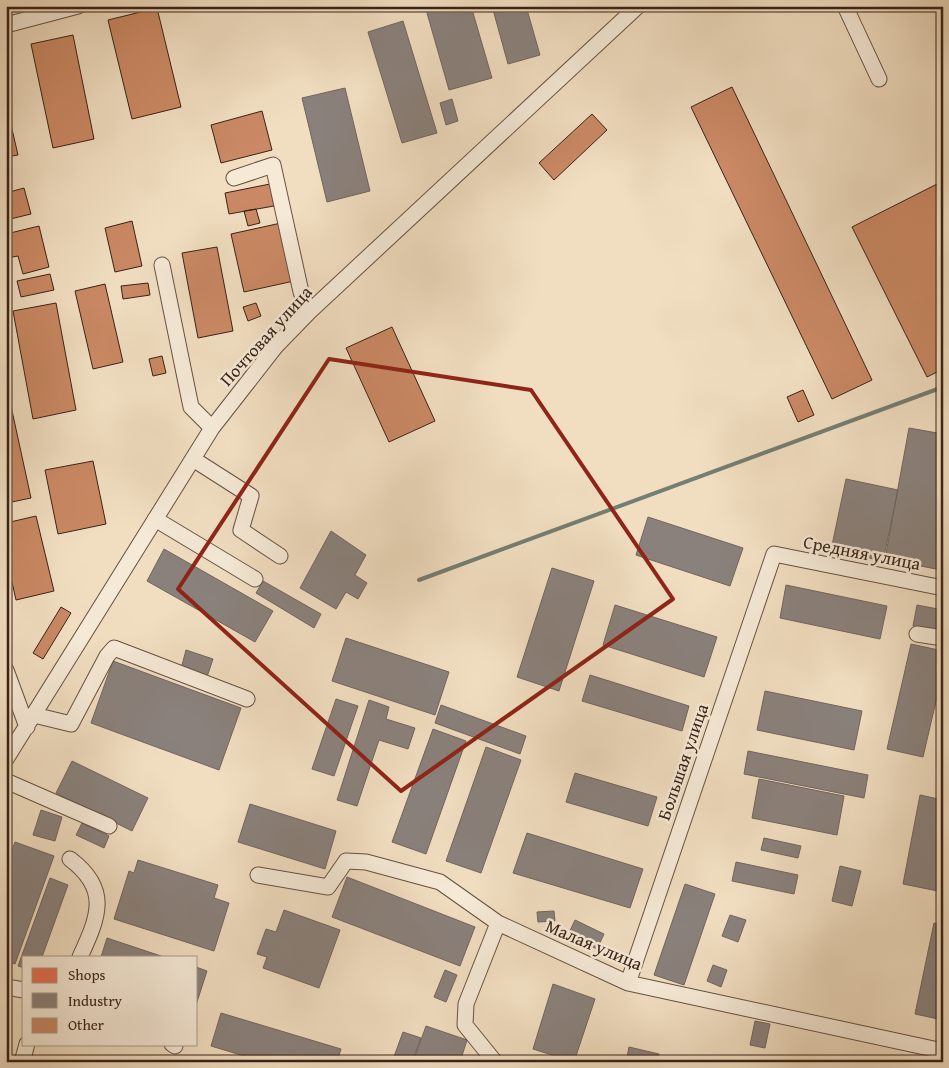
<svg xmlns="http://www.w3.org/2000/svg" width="949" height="1068" font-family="'Gentium Book Plus',serif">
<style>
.shops{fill:#e76f51;stroke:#b35840}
.industry{fill:#8a817c;stroke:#72645e}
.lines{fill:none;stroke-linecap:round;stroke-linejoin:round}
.stream{stroke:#747e72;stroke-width:4}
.building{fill:#ca8964;stroke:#392217}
.minor-casing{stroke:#675142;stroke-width:17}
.minor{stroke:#f6ead7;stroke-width:15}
.marked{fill:none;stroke:#8f2418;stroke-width:4;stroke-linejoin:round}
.labels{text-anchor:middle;stroke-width:5;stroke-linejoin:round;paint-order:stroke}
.street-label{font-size:18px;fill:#392217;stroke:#f6ead7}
</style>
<rect width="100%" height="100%" fill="#f1dec1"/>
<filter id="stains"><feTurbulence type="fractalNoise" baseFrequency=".004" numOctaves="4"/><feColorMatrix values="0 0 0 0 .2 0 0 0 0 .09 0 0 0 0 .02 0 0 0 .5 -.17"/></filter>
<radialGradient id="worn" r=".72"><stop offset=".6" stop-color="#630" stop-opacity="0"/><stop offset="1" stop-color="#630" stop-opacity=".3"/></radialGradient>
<path class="shops" d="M 6,1025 L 11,1025 L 6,1053 Z"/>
<path class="industry" d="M 425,6 L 471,6 L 492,78 L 449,90 Z
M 492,6 L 526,6 L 540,55 L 508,64 Z
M 557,6 L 573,6 L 559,11 Z
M 403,21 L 437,133 L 402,143 L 368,32 Z
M 345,88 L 370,191 L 327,202 L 302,98 Z
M 452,99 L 458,121 L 446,125 L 440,103 Z
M 909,428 L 943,434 L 943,560 L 941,570 L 885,559 Z
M 846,479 L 898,490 L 883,561 L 831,550 Z
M 648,517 L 743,548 L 730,586 L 636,555 Z
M 331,531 L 366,555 L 355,575 L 367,583 L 358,599 L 346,592 L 336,609 L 300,588 Z
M 164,549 L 273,611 L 255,642 L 147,581 Z
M 552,568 L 594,581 L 559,691 L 517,677 Z
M 263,581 L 321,614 L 314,628 L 256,593 Z
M 786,585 L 887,606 L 880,639 L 780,618 Z
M 615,605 L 717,637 L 704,677 L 603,645 Z
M 917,605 L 943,610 L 943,632 L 913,626 Z
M 346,638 L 449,672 L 435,715 L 332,681 Z
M 911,644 L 943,651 L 943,671 L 923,757 L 887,749 Z
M 186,650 L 213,659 L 207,677 L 181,669 Z
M 113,661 L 241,708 L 219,770 L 91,723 Z
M 590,675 L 689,706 L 682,731 L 582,701 Z
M 765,691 L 862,711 L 854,750 L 757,730 Z
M 336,699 L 358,706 L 334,776 L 312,769 Z
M 369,700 L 389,707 L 386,719 L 415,728 L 408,749 L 379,740 L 357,806 L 337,800 Z
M 441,705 L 526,736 L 520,754 L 435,723 Z
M 433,729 L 466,741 L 426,854 L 392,842 Z
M 486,747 L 521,760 L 481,873 L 446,861 Z
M 748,751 L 868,775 L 864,798 L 744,774 Z
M 72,761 L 148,798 L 132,831 L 56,793 Z
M 575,773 L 657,797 L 648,826 L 566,802 Z
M 759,779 L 844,796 L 837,835 L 752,818 Z
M 920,795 L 943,800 L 943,892 L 903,884 Z
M 250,804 L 336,831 L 325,869 L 238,842 Z
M 41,810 L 62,817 L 55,841 L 33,835 Z
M 82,823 L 109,836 L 104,848 L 76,835 Z
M 527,833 L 643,869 L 630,908 L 513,873 Z
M 764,838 L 801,846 L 798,858 L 761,850 Z
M 15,842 L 54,856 L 15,964 L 6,961 L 6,866 Z
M 138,860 L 218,885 L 214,898 L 229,903 L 214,951 L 114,919 L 129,871 L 134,873 Z
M 736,862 L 798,875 L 794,894 L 732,881 Z
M 840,866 L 861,871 L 852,906 L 832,901 Z
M 347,877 L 475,927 L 460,966 L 332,917 Z
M 50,878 L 68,885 L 42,957 L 24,957 L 24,968 L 18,966 Z
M 685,884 L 715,894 L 684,985 L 654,975 Z
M 284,910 L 340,930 L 319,988 L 263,968 L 267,957 L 257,954 L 266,929 L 276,932 Z
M 554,911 L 555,921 L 538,922 L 537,912 Z
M 730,915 L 746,920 L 738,942 L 722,936 Z
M 575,920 L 604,934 L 597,949 L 568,935 Z
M 934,923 L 943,925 L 943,1020 L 915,1014 Z
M 107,938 L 164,957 L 101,957 Z
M 713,965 L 727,970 L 721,987 L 707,981 Z
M 196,967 L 207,971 L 196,1005 Z
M 445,970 L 457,975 L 446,1002 L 434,997 Z
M 553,984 L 595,999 L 574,1062 L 533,1049 Z
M 221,1013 L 341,1049 L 337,1062 L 264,1062 L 211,1046 Z
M 755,1021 L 770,1024 L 765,1048 L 750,1045 Z
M 426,1026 L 467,1040 L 460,1062 L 413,1062 Z
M 403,1032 L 421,1038 L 412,1062 L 392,1062 Z
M 629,1047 L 659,1054 L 657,1062 L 626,1062 Z"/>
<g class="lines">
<path class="stream" d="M 419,580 L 943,387"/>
</g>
<path class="building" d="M 157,8 L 181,107 L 132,119 L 108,20 Z
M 73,35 L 94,139 L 53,148 L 31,44 Z
M 732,87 L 872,380 L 832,399 L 691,107 Z
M 6,103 L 18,155 L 6,157 Z
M 262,111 L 272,150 L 221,163 L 211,125 Z
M 592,114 L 607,130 L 554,180 L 539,163 Z
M 943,181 L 943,369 L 927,377 L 852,227 Z
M 270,184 L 274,206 L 229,214 L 225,193 Z
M 24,188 L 31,214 L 6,220 L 6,193 Z
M 256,209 L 260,223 L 248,226 L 244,211 Z
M 132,221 L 142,266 L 115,272 L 105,228 Z
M 281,223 L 294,281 L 244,292 L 231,234 Z
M 39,226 L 49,267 L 23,274 L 18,256 L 6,258 L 6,234 Z
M 217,247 L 233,331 L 198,338 L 182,253 Z
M 50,274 L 54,290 L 21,297 L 17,281 Z
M 148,283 L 150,295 L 123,299 L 121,286 Z
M 105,284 L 123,362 L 93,369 L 75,291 Z
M 56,303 L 76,410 L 33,419 L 13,311 Z
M 256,303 L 261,316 L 248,321 L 243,307 Z
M 392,327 L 435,421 L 389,442 L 346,348 Z
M 162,356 L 166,373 L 153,376 L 149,359 Z
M 803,390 L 814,415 L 798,422 L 787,397 Z
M 11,406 L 31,498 L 7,503 L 6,408 Z
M 93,461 L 106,524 L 58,534 L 45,470 Z
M 36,516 L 54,591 L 16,600 L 6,555 L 6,523 Z
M 61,607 L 71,613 L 43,659 L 33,653 Z"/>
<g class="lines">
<g class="minor-casing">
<path id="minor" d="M 845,6 L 879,79
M 6,25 L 78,6
M 234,178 L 273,165 L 301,292 L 309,312
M 162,265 L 191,407 L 212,428
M 193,459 L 251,496 L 241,530 L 280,556
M 155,519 L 255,579
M 917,634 L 943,638
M 6,670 L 27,727
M 34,715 L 71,724 L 107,656 L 114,648 L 247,699
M 6,759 L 212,428 L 276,346 L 309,312 L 638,6
M 6,781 L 109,826
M 70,859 C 110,889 99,916 80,957
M 258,875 L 328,887 L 346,861 L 366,862 L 440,882 L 498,923 L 628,983 L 943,1051
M 628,983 L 774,554 L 943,588
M 6,987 L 24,990
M 172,1044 L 175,1046
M 22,1062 L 27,1044
M 495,1062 L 465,1025 L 466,1004 L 498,923"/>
</g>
<use href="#minor" class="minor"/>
</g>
<path class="marked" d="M 329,359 L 531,390 L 673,599 L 401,791 L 178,589 Z"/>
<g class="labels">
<g class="street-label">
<text transform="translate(266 336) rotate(-48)" y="6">Почтовая улица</text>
<text transform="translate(862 553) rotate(11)" y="6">Средняя улица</text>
<text transform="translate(683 762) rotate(-71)" y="6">Большая улица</text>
<text transform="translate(594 945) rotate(23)" y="6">Малая улица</text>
</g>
</g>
<rect width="949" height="1068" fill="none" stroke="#f1dec1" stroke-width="25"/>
<rect x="8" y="8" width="934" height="1053" fill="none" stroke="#392217" stroke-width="2.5"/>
<rect x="12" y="12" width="924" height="1043" fill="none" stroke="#392217"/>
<rect x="22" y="956" width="175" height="90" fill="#f6ead7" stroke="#aa9a8a"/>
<rect x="32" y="968" width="25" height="15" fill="#e76f51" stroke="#aa9a8a"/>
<text x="68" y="980" font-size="15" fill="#392217">Shops</text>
<rect x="32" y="993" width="25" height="15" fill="#8a817c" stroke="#aa9a8a"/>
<text x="68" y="1006" font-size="15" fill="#392217">Industry</text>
<rect x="32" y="1018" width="25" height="15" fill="#ca8964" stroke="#aa9a8a"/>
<text x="68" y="1030" font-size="15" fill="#392217">Other</text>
<rect width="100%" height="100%" filter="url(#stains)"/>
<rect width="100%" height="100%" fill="url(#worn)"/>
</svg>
